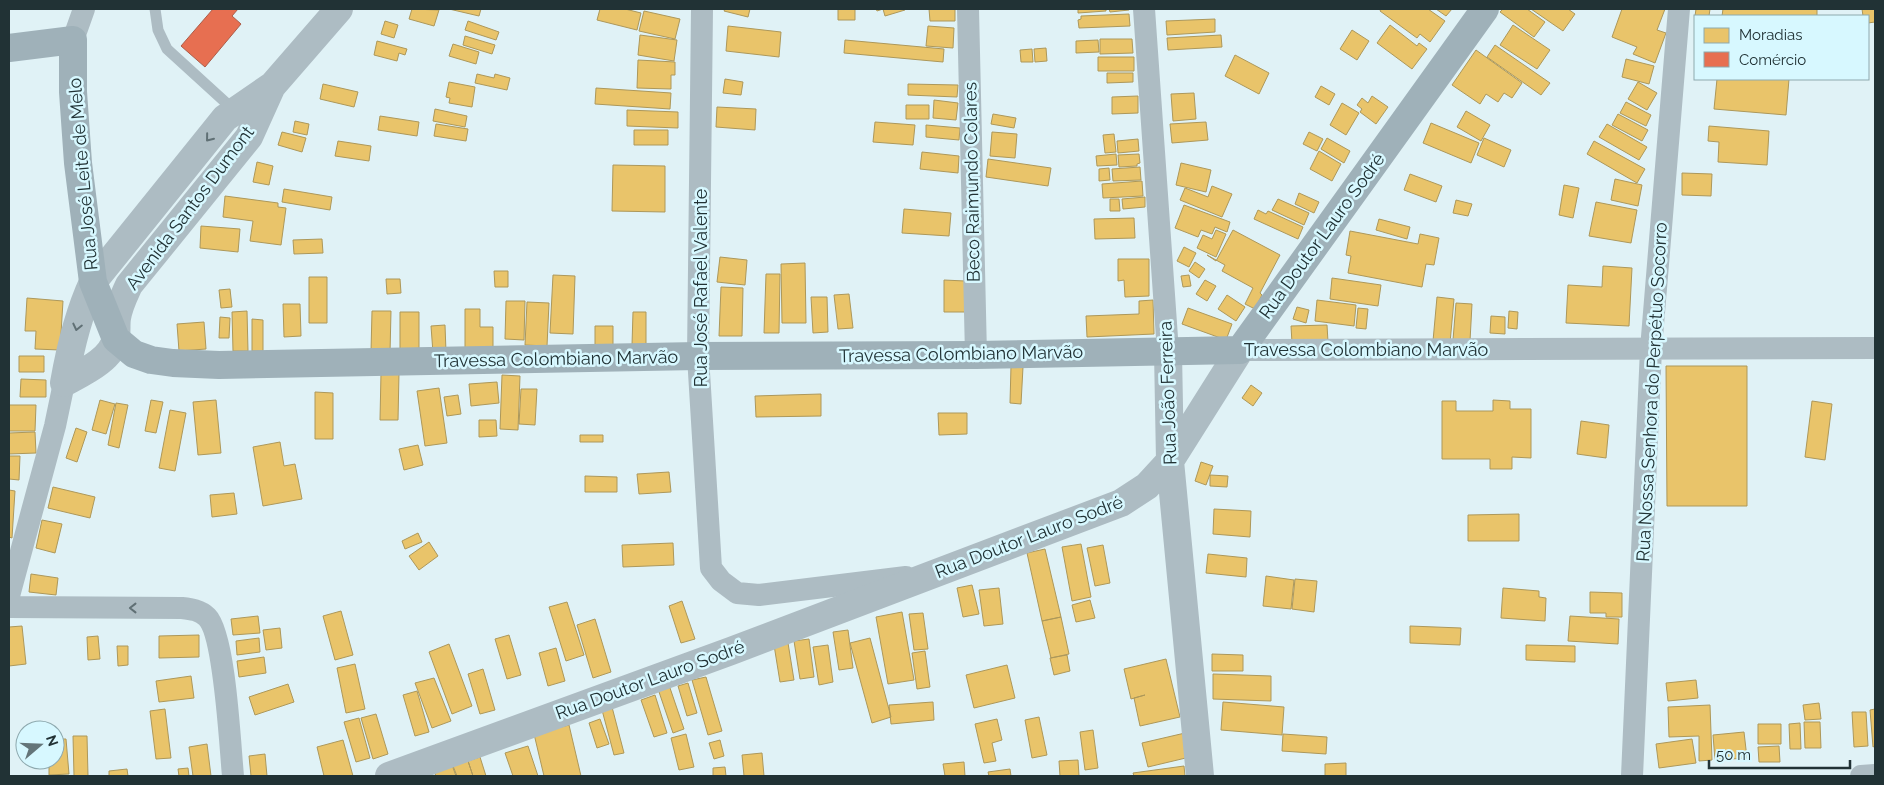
<svg xmlns="http://www.w3.org/2000/svg" width="1884" height="785" font-family="Raleway,sans-serif">
<style>
.homes{fill:#e9c46a;stroke:#ad985a}
.shops{fill:#e76f51;stroke:#ac5d49}
.lines{fill:none;stroke-linecap:round;stroke-linejoin:round}
.service{stroke:#adbcc3;stroke-width:11}
.minor{stroke:#adbcc3;stroke-width:22}
.tertiary{stroke:#adbcc3;stroke-width:28}
.secondary{stroke:#9fb1b9;stroke-width:28}
.oneway{stroke:#607075}
.labels{text-anchor:middle;stroke-width:5;stroke-linejoin:round;paint-order:stroke}
.street-label{font-size:18px;fill:#213235;stroke:#d7f8ff}
</style>
<rect width="100%" height="100%" fill="#e0f2f6"/>
<path class="homes" d="M 412,9 L 439,10 L 434,26 L 409,19 Z
M 449,9 L 481,9 L 479,16 Z
M 600,9 L 625,9 L 641,13 L 637,30 L 597,20 Z
M 725,9 L 750,9 L 748,17 L 724,11 Z
M 838,9 L 855,9 L 855,20 L 838,20 Z
M 876,9 L 905,9 L 905,10 L 885,16 L 883,9 L 877,11 Z
M 929,9 L 955,9 L 955,21 L 930,21 Z
M 1078,9 L 1106,9 L 1106,11 L 1078,13 Z
M 1109,9 L 1129,9 L 1129,10 L 1110,12 Z
M 1381,9 L 1428,9 L 1445,21 L 1430,42 L 1420,34 L 1417,38 L 1380,11 Z
M 1436,9 L 1452,9 L 1446,16 Z
M 1503,9 L 1527,9 L 1545,22 L 1534,37 L 1500,12 Z
M 1531,9 L 1568,9 L 1575,14 L 1563,31 Z
M 1622,9 L 1665,9 L 1657,30 L 1666,33 L 1655,63 L 1633,54 L 1637,47 L 1612,37 Z
M 1696,9 L 1710,9 L 1709,16 L 1695,16 Z
M 1723,9 L 1817,9 L 1817,16 L 1722,16 Z
M 1862,9 L 1875,9 L 1875,22 L 1868,23 L 1868,16 L 1863,16 Z
M 644,11 L 680,19 L 675,39 L 639,31 Z
M 1129,14 L 1130,26 L 1079,28 L 1078,20 L 1081,19 L 1081,16 Z
M 1215,19 L 1215,32 L 1167,35 L 1166,21 Z
M 385,21 L 398,25 L 394,38 L 381,34 Z
M 468,21 L 499,32 L 496,40 L 465,30 Z
M 1390,25 L 1417,46 L 1419,43 L 1427,49 L 1412,69 L 1377,43 Z
M 1513,25 L 1550,50 L 1537,69 L 1500,45 Z
M 728,26 L 781,32 L 779,57 L 726,51 Z
M 928,26 L 954,28 L 953,48 L 926,46 Z
M 1352,30 L 1369,41 L 1357,60 L 1340,49 Z
M 640,35 L 677,40 L 674,61 L 638,55 Z
M 1221,35 L 1222,47 L 1168,50 L 1167,38 Z
M 465,36 L 495,45 L 492,54 L 463,45 Z
M 1100,39 L 1132,39 L 1133,53 L 1100,54 Z
M 845,40 L 944,49 L 943,62 L 844,53 Z
M 1098,40 L 1099,52 L 1076,53 L 1076,41 Z
M 377,41 L 407,49 L 405,55 L 399,53 L 397,61 L 374,55 Z
M 453,44 L 479,52 L 476,64 L 449,56 Z
M 1495,45 L 1550,83 L 1541,95 L 1487,57 Z
M 1046,48 L 1047,61 L 1035,62 L 1034,49 Z
M 1032,49 L 1033,62 L 1021,62 L 1020,50 Z
M 1476,50 L 1522,83 L 1512,98 L 1504,93 L 1498,102 L 1486,94 L 1480,104 L 1452,85 Z
M 1235,55 L 1269,73 L 1259,94 L 1225,76 Z
M 1098,57 L 1134,57 L 1134,71 L 1098,71 Z
M 1626,59 L 1654,66 L 1649,84 L 1622,77 Z
M 638,60 L 675,62 L 675,75 L 671,75 L 671,89 L 637,88 Z
M 1107,73 L 1133,73 L 1133,82 L 1107,83 Z
M 477,74 L 494,78 L 495,74 L 510,78 L 507,90 L 475,83 Z
M 725,79 L 743,82 L 741,95 L 723,93 Z
M 1717,79 L 1789,79 L 1786,115 L 1714,109 Z
M 449,82 L 475,87 L 472,107 L 449,103 L 450,98 L 446,97 Z
M 1638,82 L 1657,93 L 1647,110 L 1628,99 Z
M 323,84 L 358,92 L 354,107 L 320,99 Z
M 908,84 L 958,85 L 957,97 L 908,95 Z
M 1321,86 L 1335,94 L 1329,105 L 1315,97 Z
M 596,88 L 671,93 L 670,109 L 595,104 Z
M 1194,93 L 1196,119 L 1173,121 L 1171,94 Z
M 1138,96 L 1138,113 L 1112,114 L 1112,97 Z
M 1372,96 L 1388,107 L 1376,124 L 1360,112 L 1362,109 L 1357,105 L 1362,98 L 1368,103 Z
M 934,100 L 958,103 L 956,120 L 933,118 Z
M 1626,102 L 1651,115 L 1646,126 L 1620,113 Z
M 1342,103 L 1359,113 L 1346,135 L 1330,125 Z
M 906,105 L 929,105 L 929,119 L 906,119 Z
M 717,107 L 756,109 L 755,130 L 716,127 Z
M 435,109 L 467,116 L 465,127 L 433,121 Z
M 627,110 L 678,112 L 678,128 L 627,126 Z
M 1466,111 L 1490,125 L 1481,141 L 1457,127 Z
M 993,114 L 1016,118 L 1014,128 L 991,124 Z
M 1618,114 L 1648,130 L 1642,141 L 1612,125 Z
M 380,116 L 419,122 L 417,136 L 378,130 Z
M 295,121 L 309,124 L 307,135 L 293,132 Z
M 875,122 L 915,125 L 913,145 L 873,142 Z
M 1206,122 L 1208,140 L 1172,143 L 1170,124 Z
M 1431,123 L 1479,143 L 1471,163 L 1423,143 Z
M 436,124 L 468,129 L 466,141 L 434,136 Z
M 1607,124 L 1647,147 L 1639,160 L 1599,137 Z
M 926,125 L 960,128 L 959,140 L 926,137 Z
M 1709,126 L 1769,131 L 1767,165 L 1718,162 L 1719,142 L 1708,141 Z
M 634,130 L 668,130 L 668,145 L 634,145 Z
M 282,132 L 306,138 L 302,152 L 278,145 Z
M 992,132 L 1017,134 L 1015,158 L 990,156 Z
M 1309,132 L 1323,139 L 1317,151 L 1303,144 Z
M 1114,134 L 1116,152 L 1105,153 L 1103,135 Z
M 1327,138 L 1350,151 L 1344,163 L 1321,149 Z
M 1484,138 L 1511,150 L 1504,167 L 1477,155 Z
M 1138,139 L 1139,151 L 1118,153 L 1117,141 Z
M 338,141 L 371,146 L 369,161 L 335,156 Z
M 1594,141 L 1645,169 L 1637,183 L 1587,154 Z
M 1319,151 L 1341,164 L 1332,181 L 1310,169 Z
M 922,152 L 959,156 L 958,173 L 920,169 Z
M 1116,154 L 1117,165 L 1097,166 L 1096,156 Z
M 1139,154 L 1140,163 L 1137,164 L 1137,166 L 1119,167 L 1118,155 Z
M 988,159 L 1051,168 L 1048,186 L 986,177 Z
M 257,162 L 273,166 L 269,185 L 253,182 Z
M 1181,163 L 1211,170 L 1206,192 L 1176,185 Z
M 613,165 L 665,166 L 665,212 L 612,211 Z
M 1140,167 L 1141,180 L 1113,181 L 1112,169 Z
M 1109,168 L 1110,180 L 1099,181 L 1099,169 Z
M 1682,173 L 1712,174 L 1711,196 L 1682,195 Z
M 1410,174 L 1442,186 L 1436,202 L 1404,190 Z
M 1615,179 L 1642,185 L 1638,206 L 1611,200 Z
M 1142,181 L 1143,196 L 1103,198 L 1102,184 Z
M 1564,185 L 1579,188 L 1573,218 L 1559,215 Z
M 1212,186 L 1232,194 L 1222,217 L 1180,200 L 1185,188 L 1208,197 Z
M 284,189 L 332,197 L 330,210 L 282,202 Z
M 1299,193 L 1319,202 L 1314,213 L 1295,204 Z
M 225,196 L 278,203 L 278,207 L 286,208 L 281,245 L 250,241 L 253,221 L 223,217 Z
M 1145,197 L 1145,207 L 1123,209 L 1122,199 Z
M 1110,199 L 1119,199 L 1120,211 L 1110,211 Z
M 1278,199 L 1309,213 L 1304,225 L 1272,210 Z
M 1456,200 L 1472,204 L 1468,216 L 1453,213 Z
M 1596,202 L 1637,210 L 1631,243 L 1589,236 Z
M 1184,205 L 1230,222 L 1227,232 L 1215,227 L 1212,234 L 1201,230 L 1198,237 L 1175,228 Z
M 904,209 L 951,213 L 949,236 L 902,233 Z
M 1258,210 L 1266,214 L 1268,211 L 1303,227 L 1298,239 L 1254,219 Z
M 1134,218 L 1135,238 L 1095,239 L 1094,219 Z
M 1379,219 L 1410,227 L 1407,239 L 1376,230 Z
M 201,226 L 240,229 L 238,252 L 200,248 Z
M 1216,230 L 1226,234 L 1216,257 L 1197,248 L 1203,235 L 1212,239 Z
M 1233,230 L 1280,255 L 1260,293 L 1262,295 L 1255,309 L 1245,304 L 1253,288 L 1222,271 L 1225,265 L 1207,255 L 1216,261 Z
M 1350,231 L 1418,244 L 1420,234 L 1439,238 L 1434,265 L 1426,264 L 1422,287 L 1348,273 L 1351,256 L 1346,255 Z
M 322,239 L 323,253 L 294,254 L 293,240 Z
M 1184,247 L 1196,253 L 1189,267 L 1177,261 Z
M 720,257 L 747,260 L 745,285 L 717,282 Z
M 1118,259 L 1149,259 L 1149,296 L 1125,297 L 1124,280 L 1118,281 Z
M 1195,262 L 1205,269 L 1199,278 L 1189,271 Z
M 805,263 L 806,323 L 782,323 L 781,264 Z
M 1603,266 L 1632,268 L 1629,326 L 1566,323 L 1568,285 L 1602,287 Z
M 494,271 L 508,271 L 508,287 L 495,287 Z
M 766,274 L 780,274 L 779,333 L 764,333 Z
M 553,275 L 575,276 L 573,334 L 550,333 Z
M 1189,275 L 1191,286 L 1183,287 L 1181,276 Z
M 309,277 L 327,277 L 327,323 L 309,323 Z
M 1332,278 L 1381,285 L 1378,306 L 1330,299 Z
M 386,279 L 400,279 L 401,293 L 387,294 Z
M 944,280 L 965,281 L 965,312 L 944,312 Z
M 1205,280 L 1216,286 L 1207,301 L 1196,294 Z
M 721,287 L 743,288 L 742,336 L 719,336 Z
M 230,289 L 232,307 L 221,308 L 219,290 Z
M 849,294 L 853,328 L 838,329 L 834,295 Z
M 1227,295 L 1245,307 L 1236,321 L 1218,309 Z
M 811,297 L 827,297 L 828,332 L 813,333 Z
M 1437,297 L 1454,299 L 1450,343 L 1433,341 Z
M 27,298 L 63,301 L 60,350 L 35,349 L 36,331 L 25,331 Z
M 1153,300 L 1154,334 L 1087,337 L 1086,316 L 1139,314 L 1139,301 Z
M 1317,300 L 1356,305 L 1354,326 L 1315,321 Z
M 506,301 L 525,301 L 524,340 L 505,339 Z
M 527,302 L 549,303 L 547,346 L 525,345 Z
M 1456,303 L 1472,304 L 1470,341 L 1453,340 Z
M 283,304 L 300,304 L 301,336 L 284,337 Z
M 1297,307 L 1309,310 L 1306,323 L 1293,319 Z
M 1188,308 L 1232,324 L 1226,340 L 1182,324 Z
M 1358,308 L 1368,309 L 1366,329 L 1356,328 Z
M 465,309 L 480,309 L 480,327 L 493,327 L 493,353 L 465,353 Z
M 247,311 L 248,351 L 233,351 L 232,312 Z
M 372,311 L 391,311 L 390,353 L 371,352 Z
M 1509,311 L 1518,312 L 1517,329 L 1508,328 Z
M 400,312 L 419,312 L 419,353 L 400,353 Z
M 633,312 L 646,312 L 646,345 L 632,345 Z
M 1491,316 L 1505,317 L 1505,334 L 1490,333 Z
M 220,317 L 230,318 L 229,338 L 219,338 Z
M 252,319 L 263,320 L 263,351 L 252,351 Z
M 204,322 L 206,349 L 179,351 L 177,324 Z
M 445,325 L 446,352 L 433,353 L 431,326 Z
M 1327,325 L 1328,342 L 1292,343 L 1291,326 Z
M 595,326 L 613,326 L 613,349 L 595,349 Z
M 19,356 L 44,356 L 44,372 L 19,372 Z
M 1011,366 L 1023,367 L 1021,404 L 1010,403 Z
M 1666,366 L 1747,366 L 1747,506 L 1667,506 Z
M 381,373 L 399,373 L 398,420 L 380,420 Z
M 502,375 L 520,376 L 518,430 L 500,429 Z
M 21,379 L 46,380 L 46,397 L 20,397 Z
M 497,382 L 499,403 L 471,406 L 469,384 Z
M 1251,385 L 1262,393 L 1253,406 L 1242,398 Z
M 439,388 L 447,443 L 425,446 L 417,391 Z
M 521,389 L 537,389 L 535,425 L 519,424 Z
M 315,392 L 333,393 L 333,439 L 315,439 Z
M 821,394 L 821,416 L 756,417 L 755,396 Z
M 458,395 L 461,414 L 447,416 L 444,397 Z
M 100,400 L 115,404 L 106,434 L 92,430 Z
M 151,400 L 163,402 L 156,433 L 145,431 Z
M 216,400 L 221,453 L 198,455 L 193,402 Z
M 1493,400 L 1510,401 L 1510,409 L 1531,409 L 1531,458 L 1512,457 L 1512,469 L 1490,469 L 1490,459 L 1442,459 L 1442,401 L 1456,401 L 1456,411 L 1493,411 Z
M 1812,401 L 1832,404 L 1825,460 L 1805,457 Z
M 116,403 L 128,405 L 119,448 L 108,445 Z
M 9,405 L 36,405 L 35,431 L 9,431 Z
M 170,410 L 186,413 L 175,471 L 159,468 Z
M 938,413 L 967,413 L 967,434 L 939,435 Z
M 479,420 L 496,420 L 497,436 L 479,437 Z
M 1581,421 L 1609,425 L 1606,458 L 1577,454 Z
M 76,428 L 87,432 L 77,462 L 66,458 Z
M 35,432 L 36,453 L 9,454 L 9,433 Z
M 580,435 L 603,435 L 603,442 L 580,442 Z
M 280,442 L 284,466 L 295,464 L 302,499 L 263,506 L 253,447 Z
M 418,445 L 423,465 L 404,470 L 399,449 Z
M 9,456 L 20,456 L 19,480 L 9,479 Z
M 1201,462 L 1213,466 L 1206,485 L 1195,481 Z
M 669,472 L 671,492 L 639,494 L 637,474 Z
M 1210,475 L 1228,476 L 1227,487 L 1210,486 Z
M 585,476 L 617,477 L 617,492 L 585,492 Z
M 53,487 L 95,497 L 90,518 L 48,508 Z
M 9,490 L 15,491 L 12,538 L 9,537 Z
M 234,493 L 237,514 L 212,517 L 210,495 Z
M 1214,509 L 1251,511 L 1250,537 L 1213,534 Z
M 1519,514 L 1519,541 L 1468,541 L 1468,515 Z
M 42,520 L 62,524 L 55,553 L 36,548 Z
M 418,533 L 422,542 L 405,549 L 402,541 Z
M 429,542 L 438,556 L 419,570 L 409,556 Z
M 673,543 L 674,565 L 623,567 L 622,545 Z
M 1081,544 L 1091,597 L 1072,601 L 1062,547 Z
M 1103,545 L 1110,583 L 1095,586 L 1087,548 Z
M 1045,549 L 1061,617 L 1042,621 L 1027,553 Z
M 1208,554 L 1247,558 L 1246,577 L 1206,573 Z
M 31,574 L 58,578 L 56,595 L 29,592 Z
M 1266,576 L 1294,580 L 1291,609 L 1263,606 Z
M 1295,579 L 1317,581 L 1314,612 L 1292,609 Z
M 972,585 L 979,614 L 963,617 L 957,588 Z
M 999,588 L 1003,624 L 984,626 L 979,590 Z
M 1503,588 L 1539,591 L 1539,597 L 1546,598 L 1545,621 L 1501,618 Z
M 1590,592 L 1622,593 L 1622,617 L 1606,617 L 1606,613 L 1590,613 Z
M 1090,600 L 1095,618 L 1076,622 L 1072,605 Z
M 682,601 L 695,639 L 681,643 L 669,606 Z
M 567,602 L 584,655 L 566,661 L 549,607 Z
M 341,611 L 353,655 L 335,660 L 323,616 Z
M 902,612 L 914,680 L 888,684 L 876,617 Z
M 923,613 L 928,649 L 914,650 L 909,614 Z
M 258,616 L 260,633 L 233,635 L 231,619 Z
M 1570,616 L 1619,619 L 1618,644 L 1568,641 Z
M 1061,617 L 1069,654 L 1051,658 L 1042,621 Z
M 595,619 L 611,672 L 593,678 L 577,625 Z
M 22,626 L 26,664 L 9,666 L 9,627 Z
M 1410,626 L 1461,628 L 1460,645 L 1410,643 Z
M 280,628 L 282,648 L 266,650 L 263,630 Z
M 848,630 L 853,668 L 839,670 L 833,632 Z
M 199,635 L 199,657 L 159,658 L 159,636 Z
M 509,635 L 521,675 L 507,679 L 495,639 Z
M 98,636 L 100,659 L 88,660 L 87,637 Z
M 259,638 L 260,652 L 237,655 L 236,641 Z
M 870,638 L 891,717 L 872,723 L 850,643 Z
M 809,639 L 814,677 L 800,679 L 794,641 Z
M 788,643 L 794,680 L 780,682 L 774,645 Z
M 449,644 L 472,706 L 452,714 L 429,652 Z
M 828,645 L 833,682 L 819,685 L 813,647 Z
M 1526,645 L 1575,646 L 1575,662 L 1526,660 Z
M 117,646 L 128,646 L 128,665 L 118,666 Z
M 556,648 L 565,681 L 548,686 L 539,653 Z
M 925,651 L 930,687 L 917,689 L 912,653 Z
M 1212,654 L 1243,655 L 1243,671 L 1212,671 Z
M 1067,655 L 1070,671 L 1054,675 L 1050,658 Z
M 264,657 L 266,673 L 239,677 L 237,661 Z
M 1166,659 L 1180,717 L 1140,726 L 1134,698 L 1145,695 L 1131,699 L 1124,669 Z
M 355,664 L 365,709 L 346,713 L 337,668 Z
M 1007,665 L 1015,698 L 974,708 L 966,675 Z
M 483,669 L 495,710 L 480,714 L 468,674 Z
M 1213,674 L 1271,676 L 1271,701 L 1213,699 Z
M 191,676 L 194,698 L 159,702 L 156,681 Z
M 706,677 L 722,731 L 708,735 L 692,680 Z
M 434,678 L 451,721 L 432,728 L 415,683 Z
M 1696,680 L 1698,698 L 1668,701 L 1666,683 Z
M 688,683 L 697,713 L 687,716 L 678,686 Z
M 288,684 L 294,702 L 255,715 L 249,697 Z
M 669,685 L 684,729 L 673,733 L 658,689 Z
M 417,691 L 429,732 L 415,736 L 403,695 Z
M 655,695 L 667,733 L 654,737 L 641,700 Z
M 933,702 L 934,720 L 891,724 L 889,705 Z
M 1223,702 L 1284,707 L 1282,735 L 1221,730 Z
M 1819,703 L 1821,719 L 1805,720 L 1803,705 Z
M 1710,705 L 1712,760 L 1699,761 L 1699,736 L 1669,737 L 1668,707 Z
M 612,707 L 624,753 L 614,755 L 602,710 Z
M 165,709 L 171,758 L 156,759 L 150,711 Z
M 1875,709 L 1875,746 L 1873,747 L 1870,710 Z
M 1852,712 L 1866,712 L 1868,746 L 1854,747 Z
M 376,714 L 388,754 L 373,759 L 361,718 Z
M 1039,717 L 1047,755 L 1032,758 L 1025,720 Z
M 359,718 L 370,758 L 356,762 L 344,722 Z
M 600,719 L 609,744 L 597,748 L 589,723 Z
M 997,719 L 1002,740 L 992,743 L 996,761 L 984,763 L 975,724 Z
M 1804,722 L 1820,722 L 1821,748 L 1805,748 Z
M 1800,723 L 1801,749 L 1790,749 L 1789,724 Z
M 1758,724 L 1781,724 L 1781,744 L 1758,744 Z
M 569,725 L 581,776 L 544,776 L 534,734 Z
M 1093,730 L 1098,768 L 1085,770 L 1080,732 Z
M 1744,732 L 1747,758 L 1715,760 L 1713,735 Z
M 1185,733 L 1190,757 L 1148,767 L 1142,743 Z
M 686,734 L 694,767 L 679,770 L 671,738 Z
M 1283,734 L 1327,737 L 1326,754 L 1282,751 Z
M 73,736 L 87,736 L 88,776 L 74,776 Z
M 55,739 L 66,739 L 69,774 L 49,775 L 49,760 L 55,760 Z
M 1692,739 L 1696,763 L 1659,768 L 1656,744 Z
M 343,740 L 353,776 L 324,776 L 317,747 Z
M 720,740 L 724,756 L 714,759 L 709,743 Z
M 207,744 L 211,776 L 193,776 L 189,747 Z
M 528,746 L 538,776 L 513,776 L 505,753 Z
M 1779,746 L 1780,762 L 1759,762 L 1758,747 Z
M 762,753 L 764,776 L 744,776 L 742,755 Z
M 265,754 L 267,776 L 251,776 L 249,756 Z
M 480,757 L 486,776 L 473,776 L 468,761 Z
M 1078,760 L 1079,776 L 1060,776 L 1059,761 Z
M 468,761 L 473,776 L 457,776 L 453,766 Z
M 964,762 L 965,776 L 945,776 L 943,764 Z
M 1346,763 L 1346,776 L 1325,776 L 1325,764 Z
M 452,765 L 456,776 L 436,776 L 434,771 Z
M 1184,766 L 1185,776 L 1134,776 L 1133,773 Z
M 725,767 L 726,776 L 713,776 L 713,768 Z
M 188,768 L 189,776 L 179,776 L 178,769 Z
M 127,769 L 128,776 L 109,776 L 109,771 Z
M 1010,769 L 1011,776 L 989,776 L 988,772 Z"/>
<path class="shops" d="M 213,9 L 238,9 L 232,16 L 241,24 L 205,67 L 181,46 Z"/>
<g class="lines">
<path class="service" d="M 155,9 L 158,30 L 167,49 L 235,111"/>
<path class="minor" d="M 702,9 L 698,356 L 711,568 L 721,581 L 737,593 L 759,595 L 906,577
M 968,9 L 976,355
M 1144,9 L 1168,352
M 73,40 L 84,9
M 1240,350 L 1875,348
M 9,596 L 55,426 L 64,383
M 9,607 L 182,608 C 191,609 200,610 207,617 C 225,635 230,746 233,776
M 1632,776 L 1651,349 L 1679,9
M 1861,776 L 1875,775"/>
<path class="tertiary" d="M 1168,352 L 1170,461 L 1200,776
M 64,383 C 70,349 78,314 93,282 L 225,118 L 273,85 L 339,9
M 64,383 C 82,373 112,360 116,338 C 117,331 116,324 117,318 C 119,305 124,296 129,285 L 249,137 L 272,86
M 389,776 L 731,651 L 1121,503 L 1147,486 L 1170,461 L 1240,350"/>
<path class="secondary" d="M 9,48 L 73,40 L 73,92 L 78,163 L 93,282 L 116,339 L 134,354 L 151,360 L 173,363 L 219,365 L 698,356 L 976,355 L 1240,350 L 1485,9"/>
</g>
<defs><path id="oneway-chevron" d="M-2-3.5L2.5 0L-2 3.5" fill="none" stroke-width="1.6" stroke-linecap="round" stroke-linejoin="round" transform="scale(1.25)"/></defs>
<g class="oneway">
<use href="#oneway-chevron" transform="translate(209 138) rotate(129)"/>
<use href="#oneway-chevron" transform="translate(77 327) rotate(103)"/>
<use href="#oneway-chevron" transform="translate(133 608) rotate(-180)"/>
</g>
<g class="labels">
<g class="street-label">
<text transform="translate(83 174) rotate(-95)" y="6">Rua José Leite de Melo</text>
<text transform="translate(972 182) rotate(-91)" y="6">Beco Raimundo Colares</text>
<text transform="translate(190 208) rotate(-53)" y="6">Avenida Santos Dumont</text>
<text transform="translate(1322 236) rotate(-54)" y="6">Rua Doutor Lauro Sodré</text>
<text transform="translate(701 288) rotate(-90)" y="6">Rua José Rafael Valente</text>
<text x="1366" y="356">Travessa Colombiano Marvão</text>
<text transform="translate(961 354) rotate(-1)" y="6">Travessa Colombiano Marvão</text>
<text transform="translate(556 359) rotate(-1)" y="6">Travessa Colombiano Marvão</text>
<text transform="translate(1652 392) rotate(-87)" y="6">Rua Nossa Senhora do Perpétuo Socorro</text>
<text transform="translate(1168 393) rotate(-92)" y="6">Rua João Ferreira</text>
<text transform="translate(1029 537) rotate(-21)" y="6">Rua Doutor Lauro Sodré</text>
<text transform="translate(650 680) rotate(-20)" y="6">Rua Doutor Lauro Sodré</text>
</g>
</g>
<rect width="1884" height="785" fill="none" stroke="#213235" stroke-width="20"/>
<rect x="1694" y="15" width="175" height="65" fill="#d7f8ff" stroke="#8ea9ae"/>
<rect x="1704" y="28" width="25" height="15" fill="#e9c46a" stroke="#8ea9ae"/>
<text x="1739" y="40" font-size="15" fill="#213235">Moradias</text>
<rect x="1704" y="52" width="25" height="15" fill="#e76f51" stroke="#8ea9ae"/>
<text x="1739" y="65" font-size="15" fill="#213235">Comércio</text>
<g transform="translate(40 745) rotate(71)"><circle r="24" fill="#d7f8ff" stroke="#8ea9ae"/>
<path d="M0-4L9 19L0 12L-9 19Z" fill="#647579"/>
<text y="-8" font-size="14" font-weight="bold" text-anchor="middle" fill="#213235">N</text>
</g>
<path d="M1709 760v8h141v-8" fill="none" stroke="#213235" stroke-width="2.5"/>
<text x="1716" y="760" font-size="15" fill="#213235" stroke="#d7f8ff" stroke-width="4" paint-order="stroke">50 m</text>
</svg>
